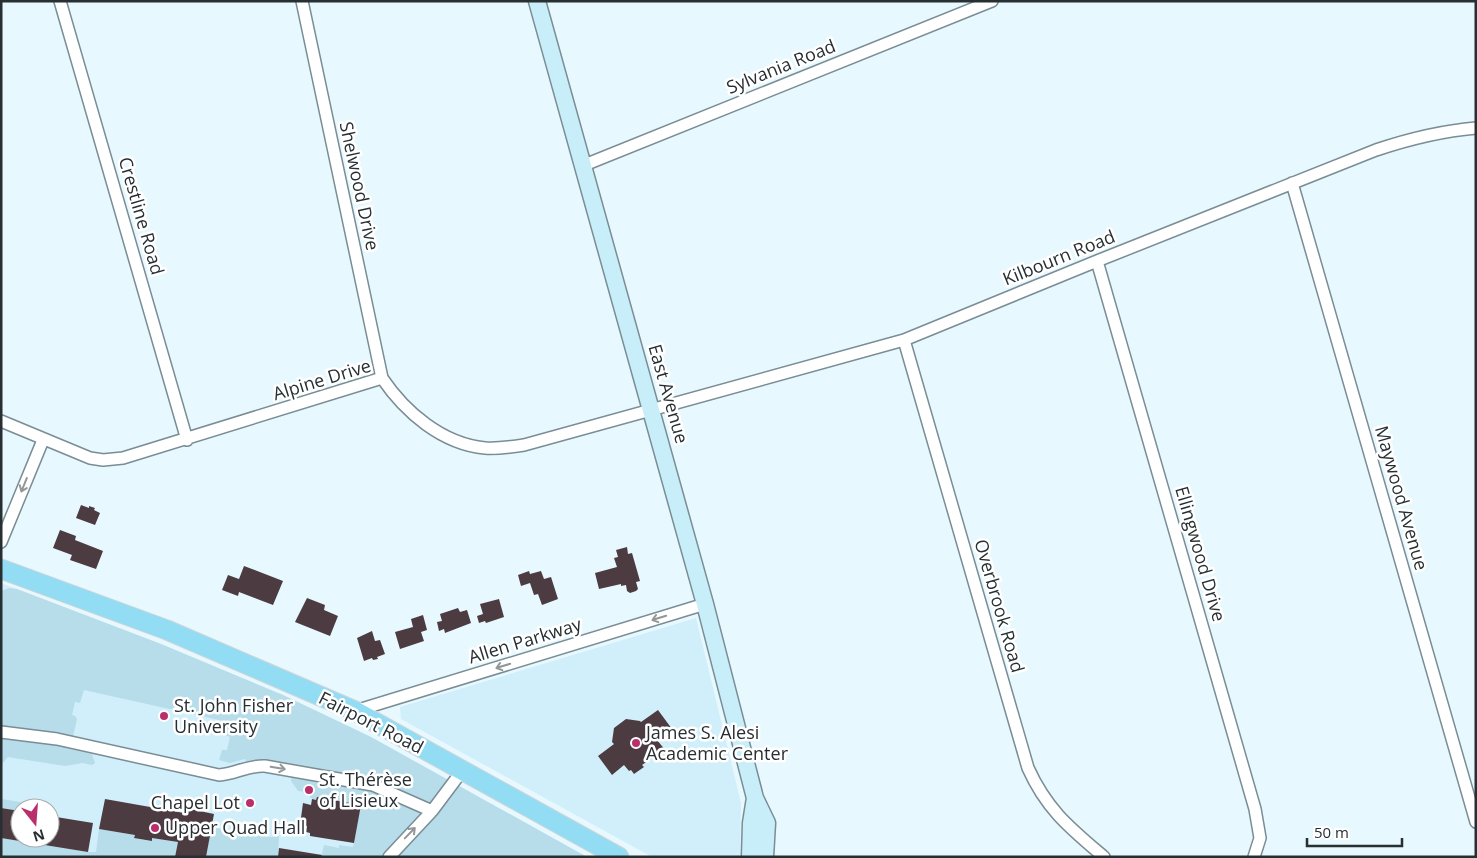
<svg xmlns="http://www.w3.org/2000/svg" width="1477" height="858" font-family="'Open Sans',sans-serif">
<style>
.built{fill:#d1effa;fill-rule:evenodd}
.green{fill:#b7dcea}
.building{fill:#4c3b40}
.lines{fill:none;stroke-linecap:round;stroke-linejoin:round}
.minor-casing{stroke:#7a8d95;stroke-width:14}
.secondary-casing{stroke:#7a8d95;stroke-width:19}
.primary-casing{stroke:#d4d5d6;stroke-width:21}
.minor{stroke:#fff;stroke-width:11}
.secondary{stroke:#c8eef9;stroke-width:16}
.primary{stroke:#92dcf4;stroke-width:19}
.oneway{stroke:#939798}
.poi-dot{fill:#b82f6c;stroke:#fff;stroke-width:2}
.labels{text-anchor:middle;stroke-width:5;stroke-linejoin:round;paint-order:stroke}
.street-label{font-size:18px;fill:#272f32;stroke:#fff}
.poi-label{font-size:18px;fill:#272f32;stroke:#fff;text-anchor:start}
</style>
<rect width="100%" height="100%" fill="#e7f8fe"/>
<path class="built" d="M 1,583 L 161,644 L 283,695 L 371,737 L 587,857 L 1,857 ZM 20,808 L 50,808 L 50,838 L 20,838 Z
M 696,618 L 741,803 L 740,857 L 652,857 L 401,719 L 400,707 Z"/>
<path class="green" d="M 9,588 L 17,589 L 161,644 L 283,695 L 371,737 L 587,857 L 321,857 L 324,845 L 339,848 L 339,845 L 353,847 L 361,805 L 317,797 L 316,800 L 312,799 L 306,792 L 298,791 L 291,781 L 293,765 L 264,760 L 246,761 L 245,759 L 230,763 L 219,760 L 222,750 L 227,750 L 230,737 L 225,735 L 228,722 L 84,690 L 80,703 L 75,702 L 72,715 L 75,716 L 77,719 L 70,749 L 92,754 L 95,763 L 92,765 L 83,763 L 65,766 L 8,757 L 1,765 L 1,591 Z
M 1,799 L 21,802 L 23,808 L 20,808 L 20,811 L 1,808 Z
M 211,827 L 270,837 L 279,836 L 278,857 L 206,857 Z
M 99,829 L 135,835 L 134,838 L 151,841 L 152,838 L 178,842 L 175,857 L 1,857 L 1,838 L 88,852 L 96,852 Z"/>
<path class="building" d="M 81,505 L 89,508 L 89,506 L 95,508 L 94,510 L 100,513 L 95,525 L 76,518 Z
M 60,530 L 76,536 L 75,540 L 103,551 L 96,569 L 70,560 L 72,555 L 53,548 Z
M 627,547 L 628,554 L 632,553 L 640,581 L 636,582 L 638,589 L 636,591 L 630,593 L 627,591 L 626,585 L 621,586 L 621,584 L 599,589 L 595,573 L 617,567 L 614,558 L 618,557 L 616,550 Z
M 244,566 L 283,581 L 273,605 L 239,592 L 238,596 L 222,590 L 228,575 L 239,579 Z
M 529,571 L 530,574 L 541,571 L 544,579 L 551,577 L 558,599 L 542,605 L 538,594 L 534,595 L 530,583 L 521,586 L 518,575 Z
M 307,598 L 325,605 L 324,610 L 338,616 L 330,636 L 295,622 Z
M 499,599 L 504,617 L 486,623 L 485,621 L 479,623 L 477,616 L 483,614 L 480,604 Z
M 458,608 L 460,612 L 467,610 L 471,623 L 445,633 L 444,629 L 439,631 L 437,622 L 442,621 L 440,614 Z
M 423,615 L 427,630 L 421,632 L 424,641 L 400,649 L 395,632 L 413,627 L 411,619 Z
M 372,631 L 375,641 L 380,640 L 385,654 L 377,657 L 378,659 L 373,660 L 372,658 L 364,661 L 357,638 Z
M 658,710 L 672,729 L 657,740 L 666,751 L 656,758 L 655,756 L 642,765 L 644,767 L 634,774 L 631,770 L 629,771 L 624,765 L 612,775 L 598,756 L 614,744 L 612,742 L 614,728 L 626,719 L 640,721 L 641,722 Z
M 317,797 L 361,805 L 354,843 L 310,836 L 310,833 L 306,832 L 307,826 L 300,825 L 303,803 L 311,805 L 312,799 L 316,800 Z
M 105,799 L 184,813 L 185,808 L 214,814 L 206,857 L 175,857 L 178,842 L 152,838 L 152,841 L 134,838 L 135,835 L 99,829 Z
M 1,808 L 20,811 L 20,838 L 50,838 L 50,816 L 93,823 L 88,852 L 1,838 Z
M 279,848 L 322,855 L 321,857 L 278,857 Z"/>
<g class="lines">
<g class="minor-casing">
<path id="minor" d="M 60,1 L 187,440
M 302,1 L 382,378 C 405,412 442,444 485,448 C 498,449 511,447 524,445 L 904,340 L 1097,261 L 1376,150 C 1409,139 1441,131 1476,128
M 582,166 L 992,1
M 1292,183 L 1476,822
M 1097,261 L 1255,809 L 1260,838 L 1254,857
M 904,340 L 1028,768 C 1047,810 1070,828 1104,857
M 1,421 L 90,458 L 103,460 L 123,458 L 382,378
M 1,542 L 43,440
M 355,711 L 705,604
M 1,732 L 57,739 L 219,775 C 235,774 248,765 265,766 L 373,785 L 432,811
M 389,857 L 432,811 L 462,771"/>
</g>
<g class="secondary-casing">
<path id="secondary" d="M 537,1 L 705,604 L 755,798 L 767,823 L 765,857
M 750,857 L 751,823 L 755,798"/>
</g>
<g class="primary-casing">
<path id="primary" d="M 1,569 L 167,630 L 355,711 L 619,857"/>
</g>
<use href="#minor" class="minor"/>
<use href="#secondary" class="secondary"/>
<use href="#primary" class="primary"/>
</g>
<defs><path id="oneway-shaft" d="M-6 0H5M1.5-3L5.5 0L1.5 3" fill="none" stroke-width="1.6" stroke-linecap="round" stroke-linejoin="round" transform="scale(1.25)"/></defs>
<g class="oneway">
<use href="#oneway-shaft" transform="translate(24 485) rotate(112)"/>
<use href="#oneway-shaft" transform="translate(659 618) rotate(163)"/>
<use href="#oneway-shaft" transform="translate(503 666) rotate(163)"/>
<use href="#oneway-shaft" transform="translate(278 768) rotate(10)"/>
<use href="#oneway-shaft" transform="translate(410 833) rotate(-46)"/>
</g>
<g class="poi-dot">
<circle cx="164" cy="716" r="5"/>
<circle cx="636" cy="743" r="5"/>
<circle cx="309" cy="790" r="5"/>
<circle cx="250" cy="803" r="5"/>
<circle cx="155" cy="828" r="5"/>
</g>
<g class="labels">
<g class="street-label">
<text transform="translate(781 67) rotate(-22)" y="6">Sylvania Road</text>
<text transform="translate(359 186) rotate(78)" y="6">Shelwood Drive</text>
<text transform="translate(141 216) rotate(74)" y="6">Crestline Road</text>
<text transform="translate(1059 258) rotate(-22)" y="6">Kilbourn Road</text>
<text transform="translate(322 380) rotate(-17)" y="6">Alpine Drive</text>
<text transform="translate(668 394) rotate(74)" y="6">East Avenue</text>
<text transform="translate(1401 498) rotate(74)" y="6">Maywood Avenue</text>
<text transform="translate(1200 554) rotate(74)" y="6">Ellingwood Drive</text>
<text transform="translate(999 606) rotate(74)" y="6">Overbrook Road</text>
<text transform="translate(525 641) rotate(-17)" y="6">Allen Parkway</text>
<text transform="translate(371 723) rotate(27)" y="6">Fairport Road</text>
</g>
<g class="poi-label">
<text x="174" y="712">St. John Fisher<tspan x="174" dy="21">University</tspan></text>
<text x="646" y="739">James S. Alesi<tspan x="646" dy="21">Academic Center</tspan></text>
<text x="319" y="786">St. Thérèse<tspan x="319" dy="21">of Lisieux</tspan></text>
<text x="240" y="809" text-anchor="end">Chapel Lot</text>
<text x="165" y="834">Upper Quad Hall</text>
</g>
</g>
<rect width="1477" height="858" fill="none" stroke="#272f32" stroke-width="5"/>
<g transform="translate(35 823) rotate(163)"><circle r="24" fill="#ffffff" stroke="#a9acad"/>
<path d="M0-4L9 19L0 12L-9 19Z" fill="#b82f6c"/>
<text y="-8" font-size="14" font-weight="bold" text-anchor="middle" fill="#272f32">N</text>
</g>
<path d="M1307 838v8h95v-8" fill="none" stroke="#272f32" stroke-width="2.5"/>
<text x="1314" y="838" font-size="15" fill="#272f32" stroke="#ffffff" stroke-width="4" paint-order="stroke">50 m</text>
</svg>
